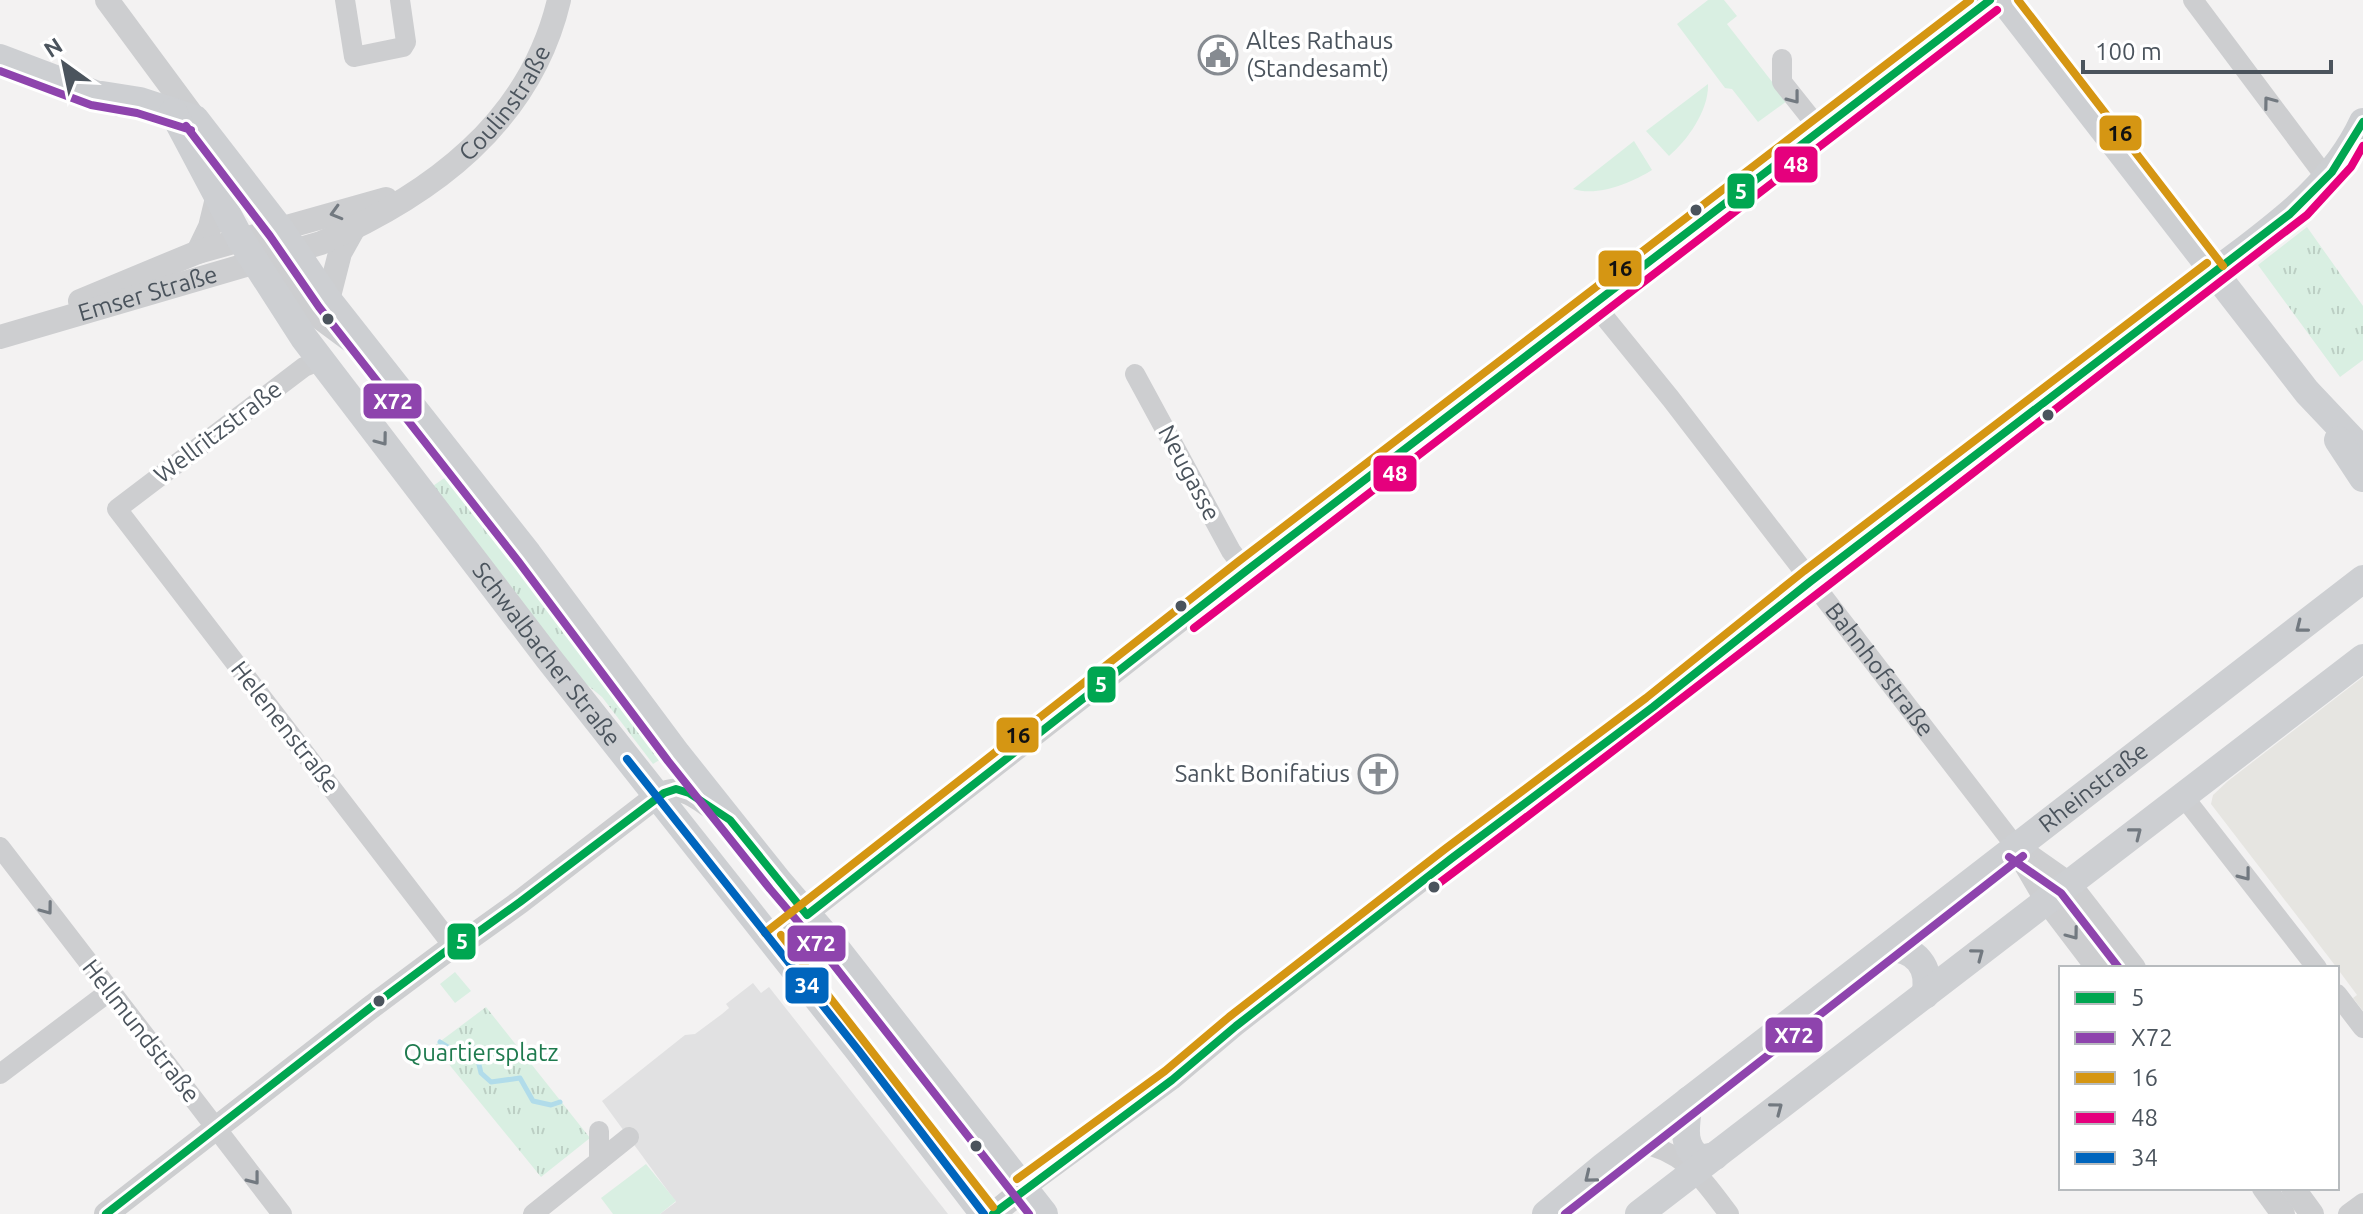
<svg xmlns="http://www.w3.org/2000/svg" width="2363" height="1214" font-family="Ubuntu,sans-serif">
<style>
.commercial{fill:#e6e5e1}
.education{fill:#e1e1e2}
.grass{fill:#d9efe2}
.park{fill:url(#park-tufts)}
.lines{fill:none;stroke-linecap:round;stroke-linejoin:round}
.stream{stroke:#b1dcea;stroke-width:5}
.minor{stroke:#cdced0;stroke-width:20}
.tertiary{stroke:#cdced0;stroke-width:24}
.secondary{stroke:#cdcfd2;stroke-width:28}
.bus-1-casing{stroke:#fff;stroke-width:14}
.bus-2-casing{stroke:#fff;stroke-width:14}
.bus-3-casing{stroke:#fff;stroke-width:14}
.bus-4-casing{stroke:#fff;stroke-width:14}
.bus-5-casing{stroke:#fff;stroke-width:14}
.bus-1{stroke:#00a651;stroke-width:8}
.bus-2{stroke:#8e44ad;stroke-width:8}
.bus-3{stroke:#d59613;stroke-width:8}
.bus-4{stroke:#e5007d;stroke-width:8}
.bus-5{stroke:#0065bd;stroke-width:8}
.oneway{stroke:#727980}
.bus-dot{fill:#4b545d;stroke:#fff;stroke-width:3}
.labels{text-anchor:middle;stroke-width:7;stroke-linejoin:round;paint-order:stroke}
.poi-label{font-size:24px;fill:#4b545d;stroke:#fff;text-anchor:start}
.street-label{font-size:24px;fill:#4b545d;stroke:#fff}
.park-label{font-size:24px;fill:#1f7b4f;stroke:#fff}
.line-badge{stroke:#fff;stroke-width:3}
.badge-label{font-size:22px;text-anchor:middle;font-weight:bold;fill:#fff}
.pale-badge-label{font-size:22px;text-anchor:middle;font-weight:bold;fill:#111}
</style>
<defs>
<pattern id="park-tufts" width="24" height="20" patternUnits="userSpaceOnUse" patternTransform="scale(2)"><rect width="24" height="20" fill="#d9efe2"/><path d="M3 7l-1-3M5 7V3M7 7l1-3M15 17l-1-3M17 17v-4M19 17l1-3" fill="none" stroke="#bccfc4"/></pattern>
</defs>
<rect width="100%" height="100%" fill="#f3f2f2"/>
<path class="commercial" d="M 2363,677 L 2363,1011 L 2353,998 L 2357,995 L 2337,968 L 2211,804 L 2213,795 L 2228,781 Z"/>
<path class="education" d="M 753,983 L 761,993 L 769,987 L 948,1214 L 660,1214 L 676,1202 L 602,1101 L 685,1035 L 695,1034 L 722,1014 L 729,1008 L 726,1004 Z"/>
<path class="grass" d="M 1708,0 L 1724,0 L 1737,16 L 1727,24 L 1787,101 L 1758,122 L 1732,89 L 1725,88 L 1677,24 Z
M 1708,84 C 1709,110 1688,140 1669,156 L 1646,131 Z
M 1634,141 L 1652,170 C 1631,183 1598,197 1573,189 Z
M 455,972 L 471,991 L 455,1003 L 440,984 Z
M 646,1164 L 676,1201 L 660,1214 L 613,1214 L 601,1198 Z"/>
<path class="park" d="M 2307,227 L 2363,306 L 2363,360 L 2340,377 L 2258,265 Z
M 450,474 L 669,754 L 653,764 L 602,697 L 569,670 L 430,488 Z
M 486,1007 L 590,1138 L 541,1177 L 434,1046 Z"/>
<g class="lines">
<path class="stream" d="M 440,1042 L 456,1052 L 475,1048 L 481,1073 L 491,1082 L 520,1078 L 533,1101 L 551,1105 L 560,1102"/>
<g class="minor">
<path d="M 345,0 L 354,57 L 403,47 L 406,42 L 400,0"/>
<path d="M 2193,0 L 2327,179"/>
<path d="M 1782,59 L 1782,82 L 1821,131"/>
<path id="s1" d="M 1594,304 L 1671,399 L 2016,847"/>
<path d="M 321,360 L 304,367 L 117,509 L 453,946"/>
<path d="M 1135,374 L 1231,551 L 1246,571"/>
<path d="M 2183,796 L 2317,968"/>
<path d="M 0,847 L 282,1214"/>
<path d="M 772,942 L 1246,571 L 1990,0"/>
<path d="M 2337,994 L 2363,1028"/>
<path d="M 0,1074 L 110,991"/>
<path d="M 1635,1142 C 1684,1151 1701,1177 1729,1214"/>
<path d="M 599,1161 L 599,1131"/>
<path d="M 1024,1189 L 1172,1080 L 1236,1026 L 1452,858 L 1653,707 L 1811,581 L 2214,273"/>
<path d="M 533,1214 L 629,1137"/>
<path d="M 2348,1214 L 2363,1203"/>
</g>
<g class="tertiary">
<path d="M 107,0 L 195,119"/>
<path d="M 263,250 L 311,311 L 357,345"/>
<path d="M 198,252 L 210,227 L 218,194"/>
<path d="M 328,300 L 340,253 L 354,228"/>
<path d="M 80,301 L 198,252 L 386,199"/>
<path id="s2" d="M 0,337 L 321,243 C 431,195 530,123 559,0"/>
<path d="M 2016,847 L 2069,884 L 2134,968"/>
<path d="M 2019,853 L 2047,901 L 2098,968"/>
<path d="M 2264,1188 L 2283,1214"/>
<path d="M 2293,1188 L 2312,1214"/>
<path d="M 106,1214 L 370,1008 L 453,946 L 474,935 L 520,902 L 657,796 C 684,782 695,797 718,812"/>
<path d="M 993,1214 L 1024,1189"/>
</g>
<g class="secondary">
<path d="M 2003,0 L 2307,392 L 2363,451"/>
<path d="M 0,58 L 119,103"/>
<path d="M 102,95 L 140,101 L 195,119 L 280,229 L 328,300 L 528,554 L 677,754 L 779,882 L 831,942 L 1044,1214"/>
<path id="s3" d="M 173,112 L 241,240 L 304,338 L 549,659 L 859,1051 L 984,1214"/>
<path d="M 2214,273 C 2271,229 2332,189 2363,122"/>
<path d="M 2338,440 L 2363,478"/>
<path d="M 1887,948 C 1915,947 1932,967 1925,995"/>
<path d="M 1689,1100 C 1687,1121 1679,1145 1700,1159 L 1715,1156"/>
<path id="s4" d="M 1546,1214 L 1604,1166 L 2363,579"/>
<path d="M 1639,1214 L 2363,658"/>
</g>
<g class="bus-1-casing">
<path id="bus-1" d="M 807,915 L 1246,571 L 1990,0
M 106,1214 L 370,1008 L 453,946 L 474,935 L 520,902 L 664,793 L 676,789 L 689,793 L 730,820 L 807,915
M 993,1214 L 1172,1080 L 1236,1026 L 1452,858 L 1653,707 L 1811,581 L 2290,214 L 2332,172 L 2363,122"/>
</g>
<g class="bus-2-casing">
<path id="bus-2" d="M 0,71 L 91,105 L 137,113 L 191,130
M 186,126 L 270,236 L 319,307 L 518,561 L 668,761 L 770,889 L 822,950 L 1029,1214
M 2009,857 L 2061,893 L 2119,968
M 1565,1214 L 2023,856"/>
</g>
<g class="bus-3-casing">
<path id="bus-3" d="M 2018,0 L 2223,266
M 765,933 L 1239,561 L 1970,0
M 781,935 L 993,1207
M 1017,1179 L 1165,1071 L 1229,1017 L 1445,849 L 1646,698 L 1804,571 L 2207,263"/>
</g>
<g class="bus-4-casing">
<path id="bus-4" d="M 1194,628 L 1997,10
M 1434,887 C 1728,666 2016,438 2307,215 L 2351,167 L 2363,146"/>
</g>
<g class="bus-5-casing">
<path id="bus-5" d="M 627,759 L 859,1051 L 984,1214"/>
</g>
<use href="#bus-1" class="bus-1"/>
<use href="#bus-2" class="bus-2"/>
<use href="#bus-3" class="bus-3"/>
<use href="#bus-4" class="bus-4"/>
<use href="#bus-5" class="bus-5"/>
</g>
<defs><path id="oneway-chevron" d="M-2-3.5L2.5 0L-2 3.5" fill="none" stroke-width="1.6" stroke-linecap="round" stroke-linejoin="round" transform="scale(2)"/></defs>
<g class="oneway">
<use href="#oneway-chevron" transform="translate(1794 98) rotate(52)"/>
<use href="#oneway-chevron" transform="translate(2269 102) rotate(-127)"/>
<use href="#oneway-chevron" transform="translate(336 213) rotate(164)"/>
<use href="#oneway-chevron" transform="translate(382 440) rotate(53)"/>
<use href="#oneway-chevron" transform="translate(2301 627) rotate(142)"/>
<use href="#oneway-chevron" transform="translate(2136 833) rotate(-38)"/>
<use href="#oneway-chevron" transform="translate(2245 875) rotate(52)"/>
<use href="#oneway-chevron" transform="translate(47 909) rotate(53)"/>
<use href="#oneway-chevron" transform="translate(2073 934) rotate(53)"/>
<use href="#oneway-chevron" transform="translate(1978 954) rotate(-37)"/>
<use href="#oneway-chevron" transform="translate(1777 1108) rotate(-37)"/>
<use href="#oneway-chevron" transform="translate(1590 1177) rotate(141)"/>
<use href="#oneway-chevron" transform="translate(254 1179) rotate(52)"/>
</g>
<defs>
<g id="civic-ring" transform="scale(2)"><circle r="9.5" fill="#fff" stroke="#868b91" stroke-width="1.5"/><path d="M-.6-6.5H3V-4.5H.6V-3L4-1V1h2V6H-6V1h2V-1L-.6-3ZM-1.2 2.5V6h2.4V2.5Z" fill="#868b91"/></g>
<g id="church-ring" transform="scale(2)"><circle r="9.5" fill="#fff" stroke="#868b91" stroke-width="1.5"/><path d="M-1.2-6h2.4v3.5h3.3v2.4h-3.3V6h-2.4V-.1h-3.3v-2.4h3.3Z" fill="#868b91"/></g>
</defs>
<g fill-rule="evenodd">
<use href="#civic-ring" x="1218" y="55"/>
<use href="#church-ring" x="1378" y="774"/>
</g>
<g class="bus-dot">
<circle cx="1696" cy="210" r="7"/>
<circle cx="328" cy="319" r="7"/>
<circle cx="2048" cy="415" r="7"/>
<circle cx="1181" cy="606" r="7"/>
<circle cx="1434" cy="887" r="7"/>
<circle cx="379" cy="1001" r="7"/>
<circle cx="976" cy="1146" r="7"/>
</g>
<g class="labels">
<g class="poi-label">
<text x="1246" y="49">Altes Rathaus<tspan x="1246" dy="28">(Standesamt)</tspan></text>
<text x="1350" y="782" text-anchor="end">Sankt Bonifatius</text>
</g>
<g class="street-label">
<text dy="8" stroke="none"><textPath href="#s2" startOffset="570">Coulinstraße</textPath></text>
<text dy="8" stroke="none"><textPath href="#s2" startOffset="154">Emser Straße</textPath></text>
<text transform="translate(218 432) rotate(-37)" y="8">Wellritzstraße</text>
<text transform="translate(1189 473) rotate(62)" y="8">Neugasse</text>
<text dy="8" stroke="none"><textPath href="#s3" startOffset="660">Schwalbacher Straße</textPath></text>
<text dy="8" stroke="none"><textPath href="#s1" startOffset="464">Bahnhofstraße</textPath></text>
<text transform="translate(285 727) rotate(52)" y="8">Helenenstraße</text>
<text dy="8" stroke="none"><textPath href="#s4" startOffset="694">Rheinstraße</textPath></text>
<text transform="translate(141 1031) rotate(52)" y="8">Hellmundstraße</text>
</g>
<g class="park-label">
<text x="481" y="1061">Quartiersplatz</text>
</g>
</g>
<g class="line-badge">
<rect x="2098" y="114" width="45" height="38" rx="8" fill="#d59613"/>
<rect x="1773" y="145" width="46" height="39" rx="8" fill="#e5007d"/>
<rect x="1726" y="172" width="30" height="38" rx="8" fill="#00a651"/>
<rect x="1597" y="249" width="46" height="39" rx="8" fill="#d59613"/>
<rect x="362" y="382" width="61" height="38" rx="8" fill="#8e44ad"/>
<rect x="1372" y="454" width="46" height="39" rx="8" fill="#e5007d"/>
<rect x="1086" y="665" width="31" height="39" rx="8" fill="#00a651"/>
<rect x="995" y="716" width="45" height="38" rx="8" fill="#d59613"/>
<rect x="446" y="922" width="31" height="39" rx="8" fill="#00a651"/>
<rect x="786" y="924" width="61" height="39" rx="8" fill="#8e44ad"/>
<rect x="784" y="966" width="46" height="39" rx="8" fill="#0065bd"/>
<rect x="1764" y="1016" width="60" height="38" rx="8" fill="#8e44ad"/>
</g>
<g class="badge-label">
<text x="1796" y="172">48</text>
<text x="1741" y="199">5</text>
<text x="393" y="409">X72</text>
<text x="1395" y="481">48</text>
<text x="1101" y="692">5</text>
<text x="462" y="949">5</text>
<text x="816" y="951">X72</text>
<text x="807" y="993">34</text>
<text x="1794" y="1043">X72</text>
</g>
<g class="pale-badge-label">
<text x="2120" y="141">16</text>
<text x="1620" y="276">16</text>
<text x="1018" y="743">16</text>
</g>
<rect x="2059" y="966" width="280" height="224" fill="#ffffff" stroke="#b7bbbe" stroke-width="2"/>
<rect x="2075" y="992" width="40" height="12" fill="#00a651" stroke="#b7bbbe" stroke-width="2"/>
<text x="2131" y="1006" font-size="24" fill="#4b545d">5</text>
<rect x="2075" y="1032" width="40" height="12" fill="#8e44ad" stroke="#b7bbbe" stroke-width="2"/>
<text x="2131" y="1046" font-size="24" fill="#4b545d">X72</text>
<rect x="2075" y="1072" width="40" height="12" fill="#d59613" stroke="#b7bbbe" stroke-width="2"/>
<text x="2131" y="1086" font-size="24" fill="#4b545d">16</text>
<rect x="2075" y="1112" width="40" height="12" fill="#e5007d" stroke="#b7bbbe" stroke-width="2"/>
<text x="2131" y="1126" font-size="24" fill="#4b545d">48</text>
<rect x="2075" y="1152" width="40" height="12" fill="#0065bd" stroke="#b7bbbe" stroke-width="2"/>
<text x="2131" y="1166" font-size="24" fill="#4b545d">34</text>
<g transform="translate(64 64) rotate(327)" stroke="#ffffff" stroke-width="6" paint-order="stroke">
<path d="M0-6L14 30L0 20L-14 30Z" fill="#4b545d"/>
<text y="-12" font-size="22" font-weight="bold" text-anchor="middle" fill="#4b545d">N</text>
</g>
<path d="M2083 60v12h248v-12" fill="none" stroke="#4b545d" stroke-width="4"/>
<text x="2095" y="60" font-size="24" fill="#4b545d" stroke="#ffffff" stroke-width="6" paint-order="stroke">100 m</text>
</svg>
